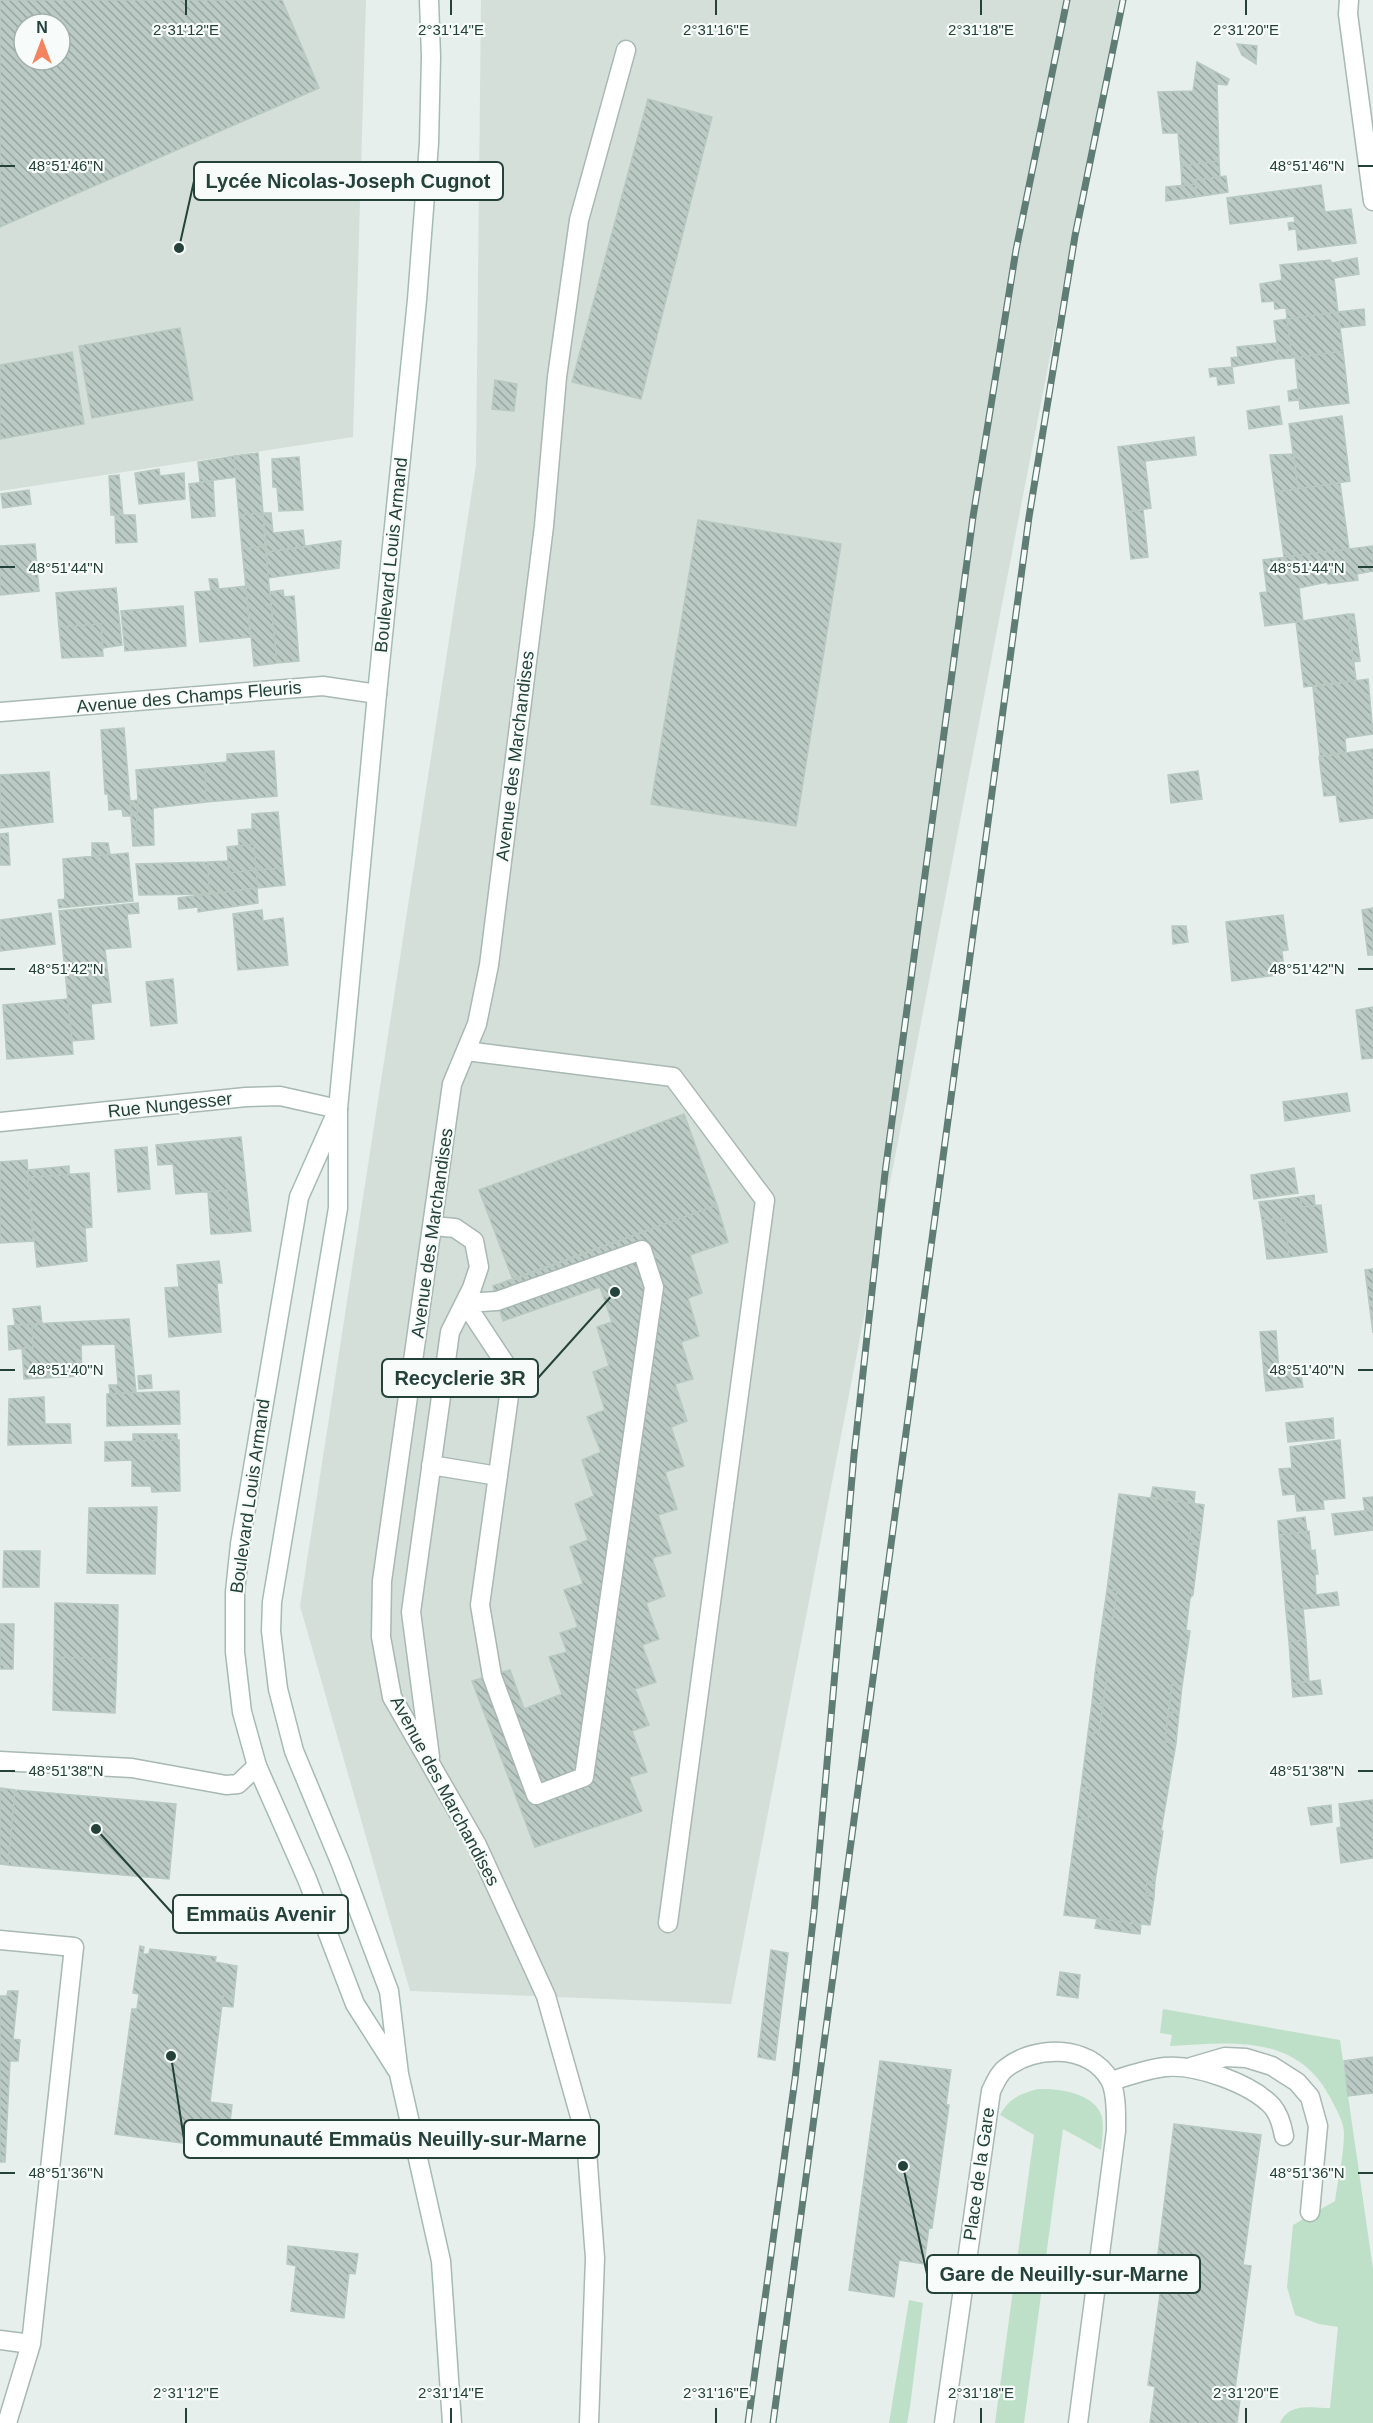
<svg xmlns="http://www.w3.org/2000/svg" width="1373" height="2423" font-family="Helvetica,sans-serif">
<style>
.built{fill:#d4dfda;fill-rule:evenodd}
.grass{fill:#bfe0c8}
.building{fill:url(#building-back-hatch);stroke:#b8c9c2;stroke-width:1.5;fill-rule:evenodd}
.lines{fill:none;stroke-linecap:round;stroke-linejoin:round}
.lane-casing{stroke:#a8b8b2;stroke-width:21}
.street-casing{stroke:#a8b8b2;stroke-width:21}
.secondary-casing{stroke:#a4bbb3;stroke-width:21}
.lane{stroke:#fff;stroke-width:18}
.street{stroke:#fff;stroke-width:18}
.secondary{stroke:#fff;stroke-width:18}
.rail-casing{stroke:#5f7d75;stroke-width:7}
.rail{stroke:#f7fbf9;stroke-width:4.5;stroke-dasharray:14;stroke-linecap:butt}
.ticks{fill:none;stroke:#24423a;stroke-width:2}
.labels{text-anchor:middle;stroke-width:4.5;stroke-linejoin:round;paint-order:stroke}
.street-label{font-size:18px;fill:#24423a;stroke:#f7fbf9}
.ticks-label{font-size:15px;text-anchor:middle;fill:#24423a;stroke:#f7fbf9;stroke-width:4.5;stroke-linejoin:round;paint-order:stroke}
.leader{fill:none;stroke:#24423a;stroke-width:2}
.callout-dot{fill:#24423a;stroke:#f7fbf9;stroke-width:2}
.callout{fill:#f7fbf9;stroke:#24423a;stroke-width:2}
.callout-label{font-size:20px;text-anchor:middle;font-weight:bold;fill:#24423a}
</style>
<defs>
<pattern id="building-back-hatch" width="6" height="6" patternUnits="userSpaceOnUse" patternTransform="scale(1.5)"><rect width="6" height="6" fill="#bbcac4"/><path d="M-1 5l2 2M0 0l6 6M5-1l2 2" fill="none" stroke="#98a6a0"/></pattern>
</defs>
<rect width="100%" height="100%" fill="#e6efeb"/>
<path class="built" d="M 0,0 L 366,0 L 353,437 L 0,491 ZM 24,24 L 60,24 L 60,60 L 24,60 Z
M 481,0 L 1119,0 L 731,2004 L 410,1991 L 300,1606 L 476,465 Z"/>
<path class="grass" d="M 1163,2009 L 1340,2040 L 1373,2269 L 1373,2423 L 1280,2423 C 1289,2402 1312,2408 1330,2408 L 1338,2327 L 1319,2324 L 1295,2315 L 1287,2287 L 1293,2225 L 1335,2201 C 1338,2179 1344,2155 1344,2133 C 1344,2122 1336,2109 1331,2099 C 1298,2034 1233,2042 1170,2046 L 1172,2035 L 1160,2033 Z
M 1038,2089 C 1058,2088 1096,2093 1102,2117 C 1104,2128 1102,2140 1101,2150 L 1063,2129 L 1024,2423 L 995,2423 L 1034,2135 L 1000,2115 C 1009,2098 1020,2094 1038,2089 Z
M 909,2300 L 923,2303 L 910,2407 L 907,2423 L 889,2423 Z"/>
<path class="building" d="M 0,0 L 282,0 L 319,88 L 0,227 ZM 24,24 L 60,24 L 60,60 L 24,60 Z
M 1237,44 L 1257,46 L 1256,64 L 1242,55 Z
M 1197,62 L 1229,79 L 1227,85 L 1217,84 L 1219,161 L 1181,166 L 1178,133 L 1163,133 L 1158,92 L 1193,91 Z
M 648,99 L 712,117 L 641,399 L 572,382 Z
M 1219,161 L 1220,177 L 1195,180 L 1196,184 L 1182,186 L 1181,166 Z
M 1226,176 L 1228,192 L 1196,197 L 1195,180 Z
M 1196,184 L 1196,197 L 1166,201 L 1166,187 Z
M 1321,185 L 1325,212 L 1351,209 L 1356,243 L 1298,250 L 1296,229 L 1289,230 L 1288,223 L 1295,222 L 1294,216 L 1230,224 L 1227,198 Z
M 1357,258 L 1359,274 L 1334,278 L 1338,312 L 1287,319 L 1286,308 L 1275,309 L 1274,301 L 1262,302 L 1260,284 L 1282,280 L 1280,265 L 1330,260 L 1332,263 Z
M 1364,309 L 1365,325 L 1340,328 L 1338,312 Z
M 1338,312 L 1343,351 L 1292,358 L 1287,319 Z
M 1287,319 L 1292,358 L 1279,359 L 1274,321 Z
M 180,328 L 193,400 L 92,418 L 79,346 Z
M 1276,343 L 1279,359 L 1232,367 L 1231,358 L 1238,357 L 1237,347 Z
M 1343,351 L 1349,403 L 1300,409 L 1295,358 Z
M 72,352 L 84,424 L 0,439 L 0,365 Z
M 1232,367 L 1234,383 L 1218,385 L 1217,376 L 1210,377 L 1209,369 Z
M 495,380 L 517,384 L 514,411 L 492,409 Z
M 1298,389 L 1299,400 L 1289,401 L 1288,391 Z
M 1279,406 L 1282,424 L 1249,429 L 1247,411 Z
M 1342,416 L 1350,481 L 1298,489 L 1289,424 Z
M 1194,437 L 1196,455 L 1145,461 L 1151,508 L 1126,512 L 1118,447 Z
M 258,453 L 263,513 L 239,515 L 234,456 Z
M 1294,454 L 1298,489 L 1275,492 L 1270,455 Z
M 234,456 L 236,477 L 200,482 L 198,462 Z
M 299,457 L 303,510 L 279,511 L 277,487 L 273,487 L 272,459 Z
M 159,469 L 160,476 L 184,473 L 185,499 L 139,504 L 135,473 Z
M 119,475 L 123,515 L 111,515 L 109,476 Z
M 213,481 L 215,516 L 192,518 L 189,484 Z
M 1340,483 L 1349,549 L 1284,557 L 1275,492 Z
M 29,490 L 31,504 L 3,508 L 1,494 Z
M 1143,510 L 1148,557 L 1131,559 L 1126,512 Z
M 263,513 L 265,546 L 242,549 L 239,515 Z
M 263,513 L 271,513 L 273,533 L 303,530 L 305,547 L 267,552 Z
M 115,515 L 135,515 L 137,542 L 116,543 Z
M 698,520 L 841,544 L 796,826 L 651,804 Z
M 341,541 L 339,568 L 268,578 L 267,552 Z
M 35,544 L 39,591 L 0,595 L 0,546 Z
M 265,546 L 277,663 L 254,666 L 242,549 Z
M 1373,546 L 1373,571 L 1357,574 L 1358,580 L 1328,584 L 1327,582 L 1299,588 L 1303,621 L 1265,626 L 1260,593 L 1267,592 L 1263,560 Z
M 209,579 L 217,579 L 219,589 L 246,586 L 250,637 L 200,642 L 195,592 L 211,591 Z
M 116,588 L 122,645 L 103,648 L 101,624 L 59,627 L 56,593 Z
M 283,590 L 284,597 L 294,596 L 299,661 L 277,663 L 270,592 Z
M 183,606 L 186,646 L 125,651 L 121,611 Z
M 1348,614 L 1354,614 L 1360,661 L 1353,662 Z
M 1348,614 L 1356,680 L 1304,687 L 1296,622 Z
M 101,624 L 103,656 L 62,658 L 59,627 Z
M 1368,679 L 1373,734 L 1345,738 L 1346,752 L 1320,756 L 1313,687 Z
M 124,728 L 130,801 L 132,816 L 123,816 L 122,809 L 109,810 L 108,794 L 105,794 L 101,730 Z
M 1373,749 L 1373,818 L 1340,822 L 1336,795 L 1324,796 L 1319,757 Z
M 274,751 L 277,796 L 206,802 L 205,764 L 227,762 L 227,754 Z
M 205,764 L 206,802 L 153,808 L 154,845 L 135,846 L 138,800 L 136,770 Z
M 1198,771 L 1202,799 L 1171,803 L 1168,775 Z
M 49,772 L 53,822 L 0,828 L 0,775 Z
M 138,800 L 135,846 L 133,846 L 130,801 Z
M 278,812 L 283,868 L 256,870 L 254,844 L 239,846 L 238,830 L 252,829 L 252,814 Z
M 8,833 L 10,865 L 0,865 L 0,834 Z
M 92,843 L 108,843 L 110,854 L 92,856 Z
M 254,844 L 256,870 L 229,873 L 227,847 Z
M 128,853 L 133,901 L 59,908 L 58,900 L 65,899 L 63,859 Z
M 228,861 L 229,873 L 256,870 L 258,888 L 209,894 L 208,862 Z
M 208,862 L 209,894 L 139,895 L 136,864 Z
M 283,868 L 285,885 L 258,888 L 256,870 Z
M 257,888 L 258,903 L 198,912 L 198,907 L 179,909 L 178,898 Z
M 138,903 L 139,913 L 127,914 L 131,947 L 105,949 L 111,1002 L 91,1004 L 94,1039 L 72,1041 L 59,911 Z
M 1373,908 L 1373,955 L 1368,955 L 1362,910 Z
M 262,910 L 263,921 L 283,918 L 288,965 L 238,970 L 233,914 Z
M 51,913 L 55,944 L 0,951 L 0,920 Z
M 1283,915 L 1286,937 L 1280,938 L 1285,974 L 1232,981 L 1226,922 Z
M 1172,926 L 1186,926 L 1188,942 L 1173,944 Z
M 1286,937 L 1288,950 L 1282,951 L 1280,938 Z
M 173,979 L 177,1023 L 151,1026 L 146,982 Z
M 68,999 L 73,1054 L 7,1059 L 3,1005 Z
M 1373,1007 L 1373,1056 L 1372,1051 L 1361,1051 L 1356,1010 Z
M 1361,1051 L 1372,1051 L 1373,1058 L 1362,1059 Z
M 1347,1093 L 1350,1111 L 1285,1121 L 1283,1102 Z
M 684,1114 L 717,1205 L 513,1280 L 479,1190 Z
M 241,1137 L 251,1231 L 231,1233 L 227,1190 L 176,1194 L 173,1164 L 158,1165 L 156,1145 Z
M 147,1147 L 150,1189 L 118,1192 L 115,1150 Z
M 27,1160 L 33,1241 L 0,1243 L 0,1162 Z
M 69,1166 L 69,1175 L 28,1177 L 28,1170 Z
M 1294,1168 L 1298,1193 L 1254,1199 L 1251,1175 Z
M 89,1173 L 92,1227 L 85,1228 L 87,1261 L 37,1267 L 28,1177 Z
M 227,1190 L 231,1233 L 211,1234 L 208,1192 Z
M 1314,1195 L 1315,1206 L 1302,1207 L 1300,1197 Z
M 1300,1197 L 1302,1207 L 1321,1205 L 1327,1252 L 1289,1257 L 1285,1218 L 1262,1220 L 1259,1202 Z
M 717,1205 L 728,1242 L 690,1255 L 702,1293 L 688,1298 L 699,1336 L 681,1342 L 693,1379 L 675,1384 L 687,1421 L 671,1427 L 684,1466 L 665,1472 L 677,1509 L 658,1515 L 671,1553 L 652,1558 L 665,1596 L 646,1603 L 659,1639 L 642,1645 L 656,1682 L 635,1689 L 649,1725 L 632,1731 L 647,1772 L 629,1777 L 642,1811 L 535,1847 L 472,1681 L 510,1670 L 524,1709 L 562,1694 L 549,1657 L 567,1652 L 560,1633 L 578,1627 L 564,1590 L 583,1584 L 570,1547 L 588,1540 L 575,1504 L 594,1496 L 582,1460 L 601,1452 L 587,1417 L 605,1410 L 593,1372 L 609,1366 L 597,1327 L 612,1322 L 600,1287 L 503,1321 L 493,1286 Z
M 1285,1218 L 1289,1257 L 1267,1259 L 1262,1220 Z
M 219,1261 L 222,1283 L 217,1283 L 221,1332 L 169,1337 L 165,1288 L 179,1287 L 177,1265 Z
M 1373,1269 L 1373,1333 L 1365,1270 Z
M 40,1306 L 42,1324 L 15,1325 L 13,1309 Z
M 129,1319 L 136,1392 L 110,1394 L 109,1385 L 118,1385 L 115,1344 L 81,1345 L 82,1376 L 24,1379 L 22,1348 L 33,1347 L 32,1324 Z
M 32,1324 L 33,1347 L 9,1350 L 8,1326 Z
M 1276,1331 L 1279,1372 L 1264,1374 L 1260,1332 Z
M 1300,1370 L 1303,1387 L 1266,1391 L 1264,1374 Z
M 151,1375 L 152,1388 L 139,1389 L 138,1376 Z
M 179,1391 L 180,1424 L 107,1426 L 107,1394 Z
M 44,1397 L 45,1424 L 70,1424 L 71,1443 L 8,1445 L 9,1399 Z
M 1333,1418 L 1334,1438 L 1288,1442 L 1286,1423 Z
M 133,1434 L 177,1434 L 177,1440 L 133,1441 Z
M 179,1440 L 180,1491 L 152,1492 L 151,1486 L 132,1486 L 132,1460 L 105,1461 L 105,1442 Z
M 1340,1440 L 1345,1498 L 1323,1500 L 1324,1509 L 1297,1511 L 1295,1494 L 1283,1495 L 1279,1469 L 1292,1468 L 1290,1447 Z
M 1153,1487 L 1195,1492 L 1194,1504 L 1151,1497 Z
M 1119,1494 L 1204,1505 L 1201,1531 L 1191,1530 L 1188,1543 L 1199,1545 L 1193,1595 L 1190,1598 L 1186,1630 L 1190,1631 L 1182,1686 L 1172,1685 L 1165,1742 L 1176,1743 L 1161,1831 L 1163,1831 L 1155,1881 L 1147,1882 L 1146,1895 L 1154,1897 L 1150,1925 L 1064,1915 L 1077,1819 L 1088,1820 L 1091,1788 L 1081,1788 L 1088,1733 L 1099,1733 L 1107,1676 L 1095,1674 L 1103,1617 L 1113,1618 L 1117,1590 L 1107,1590 Z
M 1373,1497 L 1373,1510 L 1365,1511 L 1363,1498 Z
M 157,1507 L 155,1574 L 87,1573 L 89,1508 Z
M 1373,1510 L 1373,1530 L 1335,1535 L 1332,1514 Z
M 1305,1517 L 1307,1532 L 1279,1535 L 1278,1521 Z
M 1191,1530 L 1201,1531 L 1199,1545 L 1188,1543 Z
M 1309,1531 L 1311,1551 L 1315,1550 L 1318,1574 L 1315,1574 L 1316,1595 L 1337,1592 L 1339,1605 L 1286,1611 L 1279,1535 Z
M 4,1551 L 40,1551 L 39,1587 L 3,1587 Z
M 1107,1590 L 1117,1590 L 1113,1618 L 1103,1617 Z
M 55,1603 L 118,1605 L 117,1659 L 54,1657 Z
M 1303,1609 L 1306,1640 L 1289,1642 L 1286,1611 Z
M 0,1624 L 14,1624 L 13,1669 L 0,1669 Z
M 1306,1640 L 1309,1681 L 1292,1684 L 1289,1642 Z
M 54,1657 L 117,1659 L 115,1713 L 53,1710 Z
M 1095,1674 L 1107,1676 L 1103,1704 L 1092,1703 Z
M 1320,1680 L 1322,1694 L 1293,1697 L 1292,1684 Z
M 1172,1685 L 1182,1686 L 1179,1713 L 1168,1712 Z
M 1092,1703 L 1103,1704 L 1099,1733 L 1088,1733 Z
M 1168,1712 L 1179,1713 L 1176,1743 L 1165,1742 Z
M 0,1788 L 15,1790 L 8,1865 L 0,1864 Z
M 1081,1788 L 1091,1788 L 1088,1820 L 1077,1819 Z
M 15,1790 L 176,1804 L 169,1879 L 8,1865 Z
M 1373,1800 L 1373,1858 L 1341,1863 L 1337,1828 L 1341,1827 L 1339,1804 Z
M 1331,1805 L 1332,1822 L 1311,1825 L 1308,1808 Z
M 1155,1881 L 1154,1897 L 1146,1895 L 1147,1882 Z
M 1097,1918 L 1131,1923 L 1131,1933 L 1095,1928 Z
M 1131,1923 L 1141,1924 L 1140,1934 L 1131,1933 Z
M 140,1946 L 144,1947 L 143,1954 L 149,1954 L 150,1949 L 216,1957 L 215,1962 L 237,1966 L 234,1996 L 223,1996 L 210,2102 L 232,2105 L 227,2149 L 115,2134 L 132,2009 L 137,2009 L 139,1994 L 133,1993 Z
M 771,1950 L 788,1953 L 775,2060 L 758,2057 Z
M 1060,1972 L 1080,1975 L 1078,1998 L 1057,1995 Z
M 8,1991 L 18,1991 L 13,2039 L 20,2040 L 18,2061 L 10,2061 L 5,2162 L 0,2162 L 0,1996 L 7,1996 Z
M 223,1996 L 234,1996 L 233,2007 L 223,2006 Z
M 1373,2057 L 1373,2093 L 1348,2096 L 1344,2061 Z
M 880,2061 L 951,2070 L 946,2105 L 949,2105 L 932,2228 L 929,2227 L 924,2264 L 899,2260 L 894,2297 L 849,2290 Z
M 1174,2124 L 1261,2135 L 1243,2265 L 1251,2266 L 1234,2397 L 1240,2399 L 1237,2423 L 1150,2423 L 1155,2387 L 1148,2385 L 1165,2256 L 1158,2254 Z
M 288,2246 L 358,2254 L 355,2274 L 349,2273 L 344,2318 L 291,2311 L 296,2266 L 287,2264 Z"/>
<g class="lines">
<g class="lane-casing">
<path id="lane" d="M 466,1051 L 673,1077 L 765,1200 L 668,1923
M 642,1250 L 654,1287 L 584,1777 L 536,1795 L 492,1676 L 480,1605 L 512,1374 L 465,1303 L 497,1301 Z
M 431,1465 L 498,1476
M 430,1757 L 411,1612 L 450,1332 L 472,1288 L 479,1267 L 474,1241 L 455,1228 L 433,1226
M 0,1761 L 132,1768 L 226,1785 L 238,1784 L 257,1766
M 1191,2067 L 1225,2057 L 1246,2058 L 1272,2066 L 1297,2082 L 1310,2097 L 1318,2126 L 1310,2212
M 1111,2081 C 1128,2076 1147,2069 1165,2067 C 1196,2064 1250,2083 1272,2106 C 1279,2114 1282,2125 1284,2136
M 589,2423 L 595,2258 L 586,2138 L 546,1996 L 477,1845 L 392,1697 L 381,1637 L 382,1581 L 452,1084 L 477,1024 L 489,965 L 544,526 L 557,377 L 579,220 L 626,50"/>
</g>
<g class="street-casing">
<path id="street" d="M 1349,0 L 1348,14 L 1373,201
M 0,712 L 323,686 L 377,694
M 0,1122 L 246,1097 L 280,1096 L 338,1109
M 0,1940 L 74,1947 L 31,2344 L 7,2423
M 0,2340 L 31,2344
M 944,2423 L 991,2091 C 995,2083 999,2073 1006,2068 C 1035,2045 1089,2044 1110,2080 C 1117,2093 1116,2116 1116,2131 L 1078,2423"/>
</g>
<g class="secondary-casing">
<path id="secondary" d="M 429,0 L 431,57 L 429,143 L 417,300 L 377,694 L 338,1109 L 338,1208 L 272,1602 L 271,1631 L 278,1689 L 294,1751 L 341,1864 L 389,1991 L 399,2074 L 441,2261 L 452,2423
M 335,1116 L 299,1197 L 240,1544 L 235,1592 L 235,1652 L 242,1712 L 257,1766 L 307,1879 L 355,2004 L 397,2070"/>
</g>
<use href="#lane" class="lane"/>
<use href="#street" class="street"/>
<use href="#secondary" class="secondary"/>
<g class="rail-casing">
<path id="rail" d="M 748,2423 L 795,2079 L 814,1912 L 854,1455 L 885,1173 L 973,517 L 1016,250 L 1067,0
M 773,2423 L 1029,517 L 1075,236 L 1123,0"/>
</g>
<use href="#rail" class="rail"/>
</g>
<path class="ticks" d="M 186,0 L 186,15M 451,0 L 451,15M 716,0 L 716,15M 981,0 L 981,15M 1246,0 L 1246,15M 0,166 L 15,166M 1358,166 L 1373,166M 0,567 L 15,567M 1358,567 L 1373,567M 0,969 L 15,969M 1358,969 L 1373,969M 0,1370 L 15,1370M 1358,1370 L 1373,1370M 0,1771 L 15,1771M 1358,1771 L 1373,1771M 0,2173 L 15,2173M 1358,2173 L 1373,2173M 186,2408 L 186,2423M 451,2408 L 451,2423M 716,2408 L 716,2423M 981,2408 L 981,2423M 1246,2408 L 1246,2423"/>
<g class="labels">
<g class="street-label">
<text transform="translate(391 555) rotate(-84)" y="6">Boulevard Louis Armand</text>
<text transform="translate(189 697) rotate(-5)" y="6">Avenue des Champs Fleuris</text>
<text transform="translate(515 756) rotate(-83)" y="6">Avenue des Marchandises</text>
<text transform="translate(170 1105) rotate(-6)" y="6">Rue Nungesser</text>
<text transform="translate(432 1233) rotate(-82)" y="6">Avenue des Marchandises</text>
<text transform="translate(250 1496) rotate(-82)" y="6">Boulevard Louis Armand</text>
<text transform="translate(445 1791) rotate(62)" y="6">Avenue des Marchandises</text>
<text transform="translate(979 2174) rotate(-82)" y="6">Place de la Gare</text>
</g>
</g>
<g class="ticks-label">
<text x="186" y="35">2°31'12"E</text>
<text x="451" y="35">2°31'14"E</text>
<text x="716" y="35">2°31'16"E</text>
<text x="981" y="35">2°31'18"E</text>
<text x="1246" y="35">2°31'20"E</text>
<text x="66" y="171">48°51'46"N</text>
<text x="1307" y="171">48°51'46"N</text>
<text x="66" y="573">48°51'44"N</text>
<text x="1307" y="573">48°51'44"N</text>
<text x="66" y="974">48°51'42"N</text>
<text x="1307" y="974">48°51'42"N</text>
<text x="66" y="1375">48°51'40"N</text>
<text x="1307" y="1375">48°51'40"N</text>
<text x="66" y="1776">48°51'38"N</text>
<text x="1307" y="1776">48°51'38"N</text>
<text x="66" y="2178">48°51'36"N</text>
<text x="1307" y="2178">48°51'36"N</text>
<text x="186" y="2398">2°31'12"E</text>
<text x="451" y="2398">2°31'14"E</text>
<text x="716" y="2398">2°31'16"E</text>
<text x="981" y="2398">2°31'18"E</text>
<text x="1246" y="2398">2°31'20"E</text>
</g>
<path class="leader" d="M179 248L194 181M615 1292L538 1378M96 1829L173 1914M171 2056L184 2139M903 2166L927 2274"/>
<g class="callout-dot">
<circle cx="179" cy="248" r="6"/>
<circle cx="615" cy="1292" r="6"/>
<circle cx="96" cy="1829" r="6"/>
<circle cx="171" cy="2056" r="6"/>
<circle cx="903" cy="2166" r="6"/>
</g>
<g class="callout">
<rect x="194" y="162" width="309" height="38" rx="6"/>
<rect x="382" y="1359" width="156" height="38" rx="6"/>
<rect x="173" y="1895" width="175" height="38" rx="6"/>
<rect x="184" y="2120" width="415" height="38" rx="6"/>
<rect x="927" y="2255" width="273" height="38" rx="6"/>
</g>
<g class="callout-label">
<text x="348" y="188">Lycée Nicolas-Joseph Cugnot</text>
<text x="460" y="1385">Recyclerie 3R</text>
<text x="261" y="1921">Emmaüs Avenir</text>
<text x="391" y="2146">Communauté Emmaüs Neuilly-sur-Marne</text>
<text x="1064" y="2281">Gare de Neuilly-sur-Marne</text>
</g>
<g transform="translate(42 42)"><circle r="28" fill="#f7fbf9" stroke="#a3b1ad" stroke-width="1.5"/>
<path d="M0-4.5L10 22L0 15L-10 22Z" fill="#f4845f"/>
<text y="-9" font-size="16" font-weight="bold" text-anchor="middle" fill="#24423a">N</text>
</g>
</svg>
